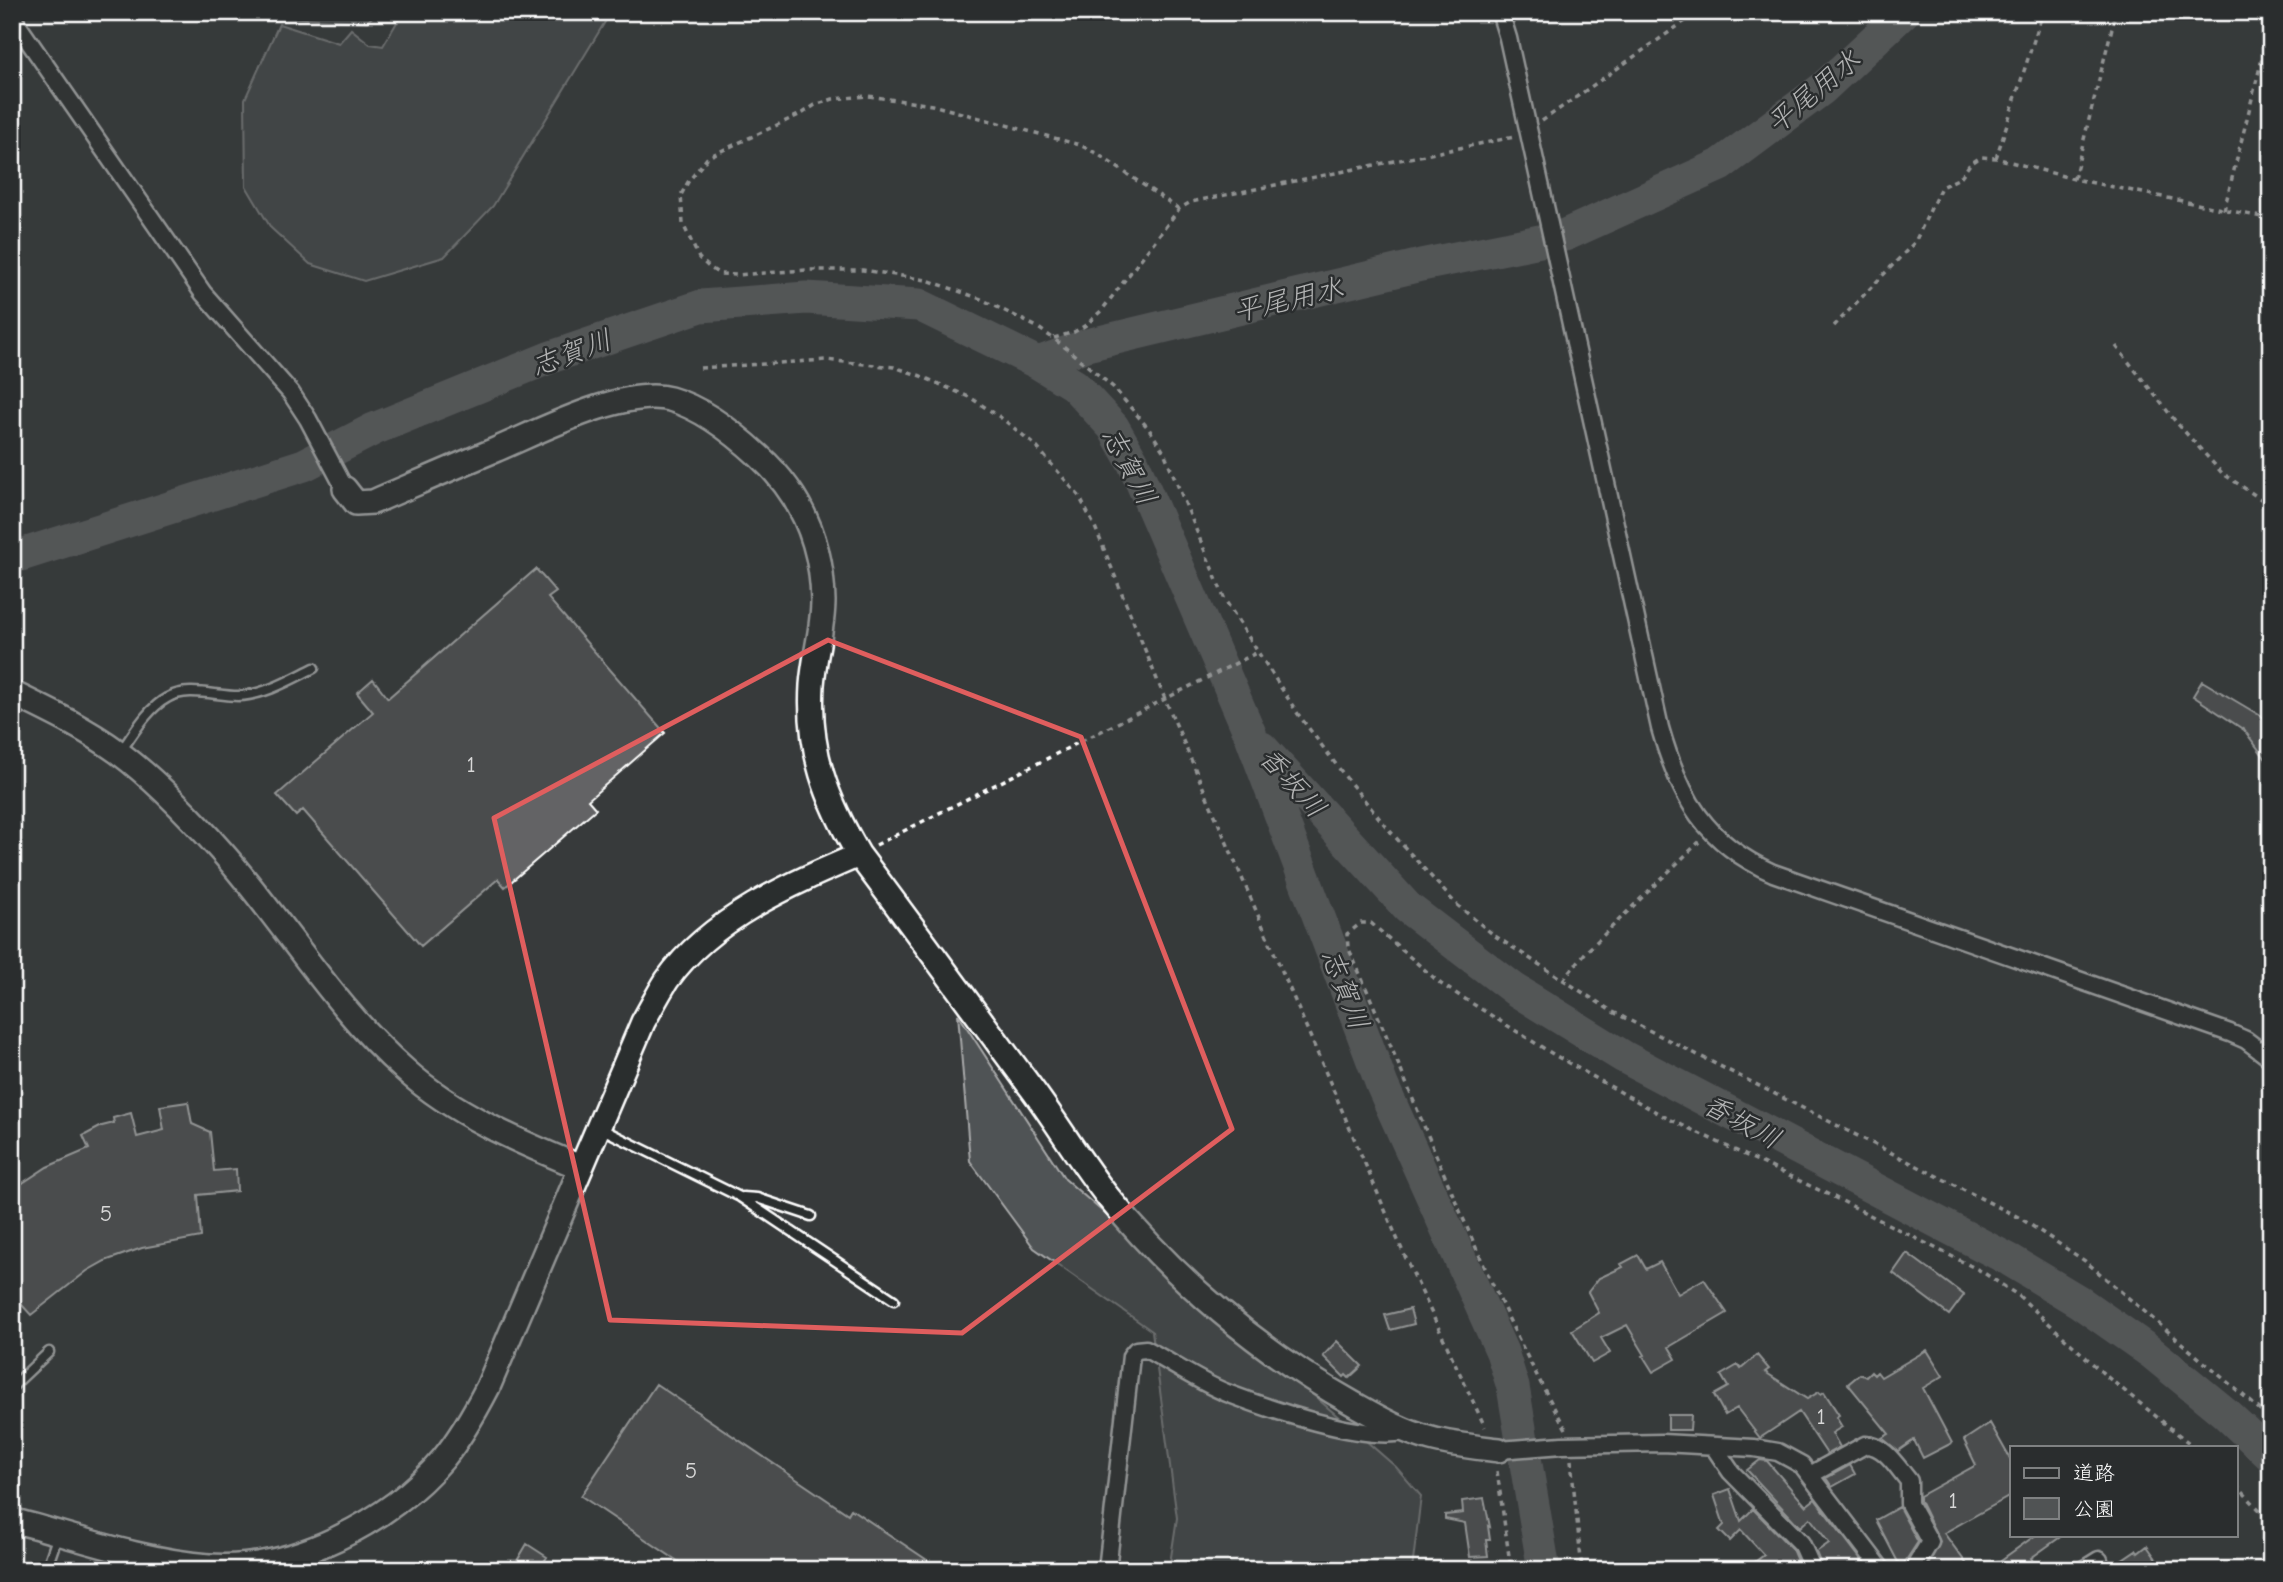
<svg xmlns="http://www.w3.org/2000/svg" width="2283" height="1582" font-family="'Comic Neue','Klee One',sans-serif">
<style>
.green{fill:#505354;stroke:#a8a9aa;stroke-width:2}
.lines{fill:none;stroke-linecap:round;stroke-linejoin:round}
.river{stroke:#767879;stroke-width:33}
.building{fill:#636465;stroke:#fff;stroke-width:2}
.lane-casing{stroke:#fff;stroke-width:13}
.street-casing{stroke:#fff;stroke-width:21}
.secondary-casing{stroke:#fff;stroke-width:28}
.path{stroke:#fff;stroke-width:3.5;stroke-dasharray:5 5;stroke-linecap:butt}
.lane{stroke:#2a2d2e;stroke-width:8}
.street{stroke:#2a2d2e;stroke-width:16}
.secondary{stroke:#2a2d2e;stroke-width:23}
.marked{fill:none;stroke:#e05e5e;stroke-width:5;stroke-linejoin:round}
.labels{text-anchor:middle;stroke-width:5;stroke-linejoin:round;paint-order:stroke}
.number-label{font-size:23px;fill:#d8d8d8}
.water-label{font-size:28px;font-style:italic;fill:#b4b5b5;stroke:#2a2d2e}
</style>
<rect width="100%" height="100%" fill="#373a3b"/>
<filter id="ink" filterUnits="userSpaceOnUse"><feTurbulence type="fractalNoise" baseFrequency=".0143" numOctaves="2"/><feDisplacementMap in="SourceGraphic" scale="14" xChannelSelector="R" yChannelSelector="G"/><feConvolveMatrix kernelMatrix="1 2 1 2 8 2 1 2 1" color-interpolation-filters="sRGB"/></filter>
<g filter="url(#ink)">
<path class="green" d="M 251,12 L 377,12 L 367,22 L 252,15 Z
M 403,12 L 611,12 L 493,206 L 444,257 L 364,281 L 310,264 L 271,228 L 246,186 L 245,99 L 279,24 L 339,43 L 351,29 L 370,44 L 383,46 Z
M 958,1014 L 1065,1179 L 1396,1467 L 1421,1496 L 1412,1570 L 1169,1570 L 1177,1518 L 1152,1331 L 1034,1248 L 970,1161 Z"/>
<g class="lines">
<path class="river" d="M 1565,235 L 1720,165 L 1822,89 L 1904,12
M 1038,363 L 1087,345 L 1421,265 L 1540,241
M 12,552 L 21,555 L 304,465 L 374,429 L 551,357 L 701,306 L 806,298 L 919,305 L 1038,363 L 1074,385 L 1113,427 L 1133,462 L 1251,736 L 1382,1085 L 1502,1352 L 1513,1387 L 1544,1570
M 1262,748 L 1408,908 L 1514,989 L 1624,1057 L 2010,1260 L 2078,1301 L 2152,1353 L 2224,1412 L 2271,1456"/>
</g>
<path class="building" d="M 536,569 L 556,592 L 548,598 L 665,733 L 588,800 L 596,809 L 505,887 L 498,879 L 421,946 L 303,810 L 296,816 L 277,795 L 373,712 L 357,693 L 373,679 L 388,698 Z
M 2202,681 L 2271,722 L 2271,766 L 2244,730 L 2193,696 Z
M 188,1102 L 192,1124 L 210,1132 L 214,1171 L 236,1169 L 237,1191 L 198,1195 L 201,1237 L 142,1248 L 105,1261 L 87,1271 L 31,1315 L 12,1294 L 12,1190 L 47,1167 L 89,1149 L 83,1136 L 102,1126 L 114,1123 L 113,1118 L 131,1113 L 137,1137 L 164,1130 L 160,1106 Z
M 1907,1253 L 1964,1295 L 1949,1315 L 1893,1273 Z
M 1638,1255 L 1646,1269 L 1660,1262 L 1678,1294 L 1704,1279 L 1727,1313 L 1669,1347 L 1676,1359 L 1653,1372 L 1643,1356 L 1645,1355 L 1627,1325 L 1601,1338 L 1610,1353 L 1592,1363 L 1572,1330 L 1599,1313 L 1588,1292 L 1599,1278 L 1623,1267 L 1621,1264 Z
M 1410,1309 L 1414,1324 L 1390,1330 L 1385,1315 Z
M 1337,1341 L 1362,1366 L 1349,1378 L 1346,1375 L 1344,1377 L 1323,1356 Z
M 1927,1350 L 1943,1376 L 1923,1388 L 1952,1443 L 1923,1458 L 1914,1440 L 1898,1451 L 1882,1438 L 1889,1434 L 1848,1384 L 1860,1374 L 1866,1377 L 1871,1372 L 1874,1375 L 1877,1372 L 1881,1377 Z
M 1757,1355 L 1769,1369 L 1765,1372 L 1807,1399 L 1819,1392 L 1821,1394 L 1824,1392 L 1839,1415 L 1836,1417 L 1842,1427 L 1832,1433 L 1840,1447 L 1827,1454 L 1799,1412 L 1760,1438 L 1737,1408 L 1725,1415 L 1714,1395 L 1728,1387 L 1721,1375 L 1738,1365 L 1741,1369 Z
M 656,1384 L 848,1514 L 851,1509 L 942,1570 L 691,1570 L 581,1496 Z
M 1668,1415 L 1691,1415 L 1690,1430 L 1668,1430 Z
M 1990,1423 L 2012,1462 L 2012,1495 L 1944,1533 L 1971,1570 L 1932,1570 L 1928,1565 L 1940,1542 L 1920,1501 L 1920,1496 L 1976,1465 L 1964,1440 Z
M 1760,1460 L 1767,1461 L 1806,1506 L 1815,1499 L 1869,1570 L 1823,1570 L 1816,1552 L 1829,1543 L 1810,1518 L 1800,1527 L 1747,1470 Z
M 1850,1465 L 1855,1474 L 1832,1487 L 1826,1478 Z
M 1730,1489 L 1741,1521 L 1753,1509 L 1792,1549 L 1801,1570 L 1744,1570 L 1764,1555 L 1741,1530 L 1730,1541 L 1719,1530 L 1724,1525 L 1714,1495 Z
M 1484,1498 L 1490,1527 L 1488,1526 L 1490,1540 L 1486,1540 L 1488,1556 L 1470,1557 L 1465,1523 L 1445,1519 L 1445,1515 L 1463,1513 L 1462,1501 Z
M 1899,1507 L 1918,1542 L 1901,1568 L 1876,1520 Z
M 2036,1535 L 2063,1535 L 2031,1558 L 2038,1570 L 1987,1570 Z
M 527,1544 L 547,1557 L 539,1570 L 531,1570 L 517,1561 Z
M 2147,1546 L 2164,1570 L 2128,1570 L 2121,1560 L 2136,1550 L 2138,1553 Z"/>
<g class="lines">
<g class="lane-casing">
<path id="lane" d="M 121,751 C 134,733 147,709 167,698 C 187,686 216,696 238,696 C 265,695 290,680 314,668
M 600,1128 L 740,1197 L 894,1300
M 743,1197 L 757,1198 L 811,1216
M 12,1387 L 49,1352
M 46,1570 L 58,1535"/>
</g>
<g class="street-casing">
<path id="street" d="M 1500,12 L 1508,38 L 1660,728 C 1680,798 1705,843 1773,873 L 2230,1033 L 2246,1040 L 2271,1059
M 12,17 L 203,293 L 291,393 L 308,419 L 345,489
M 1714,1447 L 1731,1472 L 1801,1543 L 1813,1570
M 1499,1450 L 1562,1445 L 1662,1443 L 1754,1448 L 1778,1452 L 1802,1465 L 1882,1570
M 1810,1475 L 1865,1445 C 1884,1444 1897,1467 1909,1481 L 1909,1504 L 1930,1542 L 1913,1570
M 1107,1570 L 1131,1356 L 1136,1350 L 1146,1349 C 1172,1363 1199,1382 1227,1393 C 1269,1409 1361,1441 1404,1432
M 2083,1570 L 2099,1560"/>
</g>
<g class="secondary-casing">
<path id="secondary" d="M 345,489 L 356,503 L 373,502 C 413,485 454,467 495,450 C 538,432 624,387 670,399 C 702,408 734,433 759,456 C 801,494 822,543 823,601 C 823,629 814,657 812,685 C 808,751 826,799 859,855 C 917,932 974,1011 1032,1089 C 1058,1124 1081,1163 1108,1197 C 1176,1281 1261,1352 1354,1404 C 1379,1418 1403,1432 1431,1439 C 1453,1445 1476,1447 1499,1450
M 12,693 C 49,711 85,728 118,752 C 156,780 190,816 221,851 C 284,922 333,1007 405,1070 C 454,1114 519,1142 580,1167
M 12,1520 C 76,1537 142,1561 209,1566 C 292,1572 390,1522 443,1459 C 461,1437 475,1412 488,1387 L 643,1022 C 651,1008 658,994 667,980 C 711,918 791,884 859,855"/>
</g>
<path class="path" d="M 1542,121 L 1698,12
M 1996,158 L 2043,12
M 2074,179 L 2116,12
M 1179,209 L 1096,153 L 1080,145 L 932,105 L 868,96 L 833,99 L 815,105 L 803,113 L 708,157 L 688,182 L 681,195 L 683,224 L 699,258 L 710,268 L 720,274 L 736,275 L 806,270 L 863,270 L 927,280 L 981,299 L 1037,327 L 1061,344 L 1113,387 L 1149,429 L 1164,452 L 1225,600 L 1258,652 L 1298,714 L 1347,779 L 1389,830 L 1456,904 L 1495,936 L 1613,1012 L 2020,1218 L 2085,1261 L 2271,1419
M 2224,210 L 2271,23
M 1834,326 L 1915,242 L 1941,187 L 1960,178 L 1970,164 L 1981,157 L 1996,158 L 2074,179 L 2271,219
M 1054,338 L 1074,332 L 1086,325 L 1102,310 L 1179,209 L 1191,202 L 1514,137
M 2116,346 L 2176,422 L 2222,473 L 2271,506
M 700,368 L 826,360 L 894,367 L 921,376 L 971,398 L 1000,417 L 1034,444 L 1079,496 L 1095,527 L 1165,699 L 1403,1252 L 1485,1427
M 876,845 L 1258,652
M 1563,980 L 1586,952 L 1699,842
M 1566,1429 C 1479,1276 1420,1108 1348,947 L 1347,934 L 1361,923 L 1371,923 L 1379,930 L 1441,984 L 1556,1056 L 1667,1118 L 1842,1201 L 1981,1271 L 2019,1296 L 2105,1375 L 2194,1447
M 1571,1460 L 1582,1570
M 1497,1471 L 1511,1570
M 2236,1485 L 2271,1522"/>
<use href="#lane" class="lane"/>
<use href="#street" class="street"/>
<use href="#secondary" class="secondary"/>
</g>
</g>
<path d="M0 0H2283V1582H0ZM 828,640 L 1081,737 L 1232,1129 L 962,1333 L 610,1320 L 494,818 Z" fill="#373a3b" fill-opacity=".55" fill-rule="evenodd"/>
<path class="marked" d="M 828,640 L 1081,737 L 1232,1129 L 962,1333 L 610,1320 L 494,818 Z"/>
<g class="labels">
<g class="number-label">
<text x="471" y="772">1</text>
<text x="106" y="1221">5</text>
<text x="1821" y="1424">1</text>
<text x="691" y="1478">5</text>
<text x="1953" y="1508">1</text>
</g>
<g class="water-label">
<text transform="translate(1813 91) rotate(-40)" y="10">平尾用水</text>
<text transform="translate(1288 299) rotate(-13)" y="10">平尾用水</text>
<text transform="translate(571 352) rotate(-20)" y="10">志賀川</text>
<text transform="translate(1130 466) rotate(62)" y="10">志賀川</text>
<text transform="translate(1293 782) rotate(48)" y="10">香坂川</text>
<text transform="translate(1346 989) rotate(69)" y="10">志賀川</text>
<text transform="translate(1742 1121) rotate(28)" y="10">香坂川</text>
</g>
</g>
<rect width="2283" height="1582" fill="none" stroke="#2a2d2e" stroke-width="42"/>
<rect x="21" y="21" width="2241" height="1540" fill="none" stroke="#fff" stroke-width="2.5" filter="url(#ink)"/>
<rect x="2010" y="1446" width="228" height="91" fill="#2a2d2e" stroke="#7f8182" stroke-width="2"/>
<rect x="2024" y="1468" width="35" height="10" fill="#2a2d2e" stroke="#7f8182" stroke-width="2"/>
<text x="2073" y="1480" font-size="21" fill="#ffffff">道路</text>
<rect x="2024" y="1498" width="35" height="21" fill="#505354" stroke="#7f8182" stroke-width="2"/>
<text x="2073" y="1516" font-size="21" fill="#ffffff">公園</text>
</svg>
